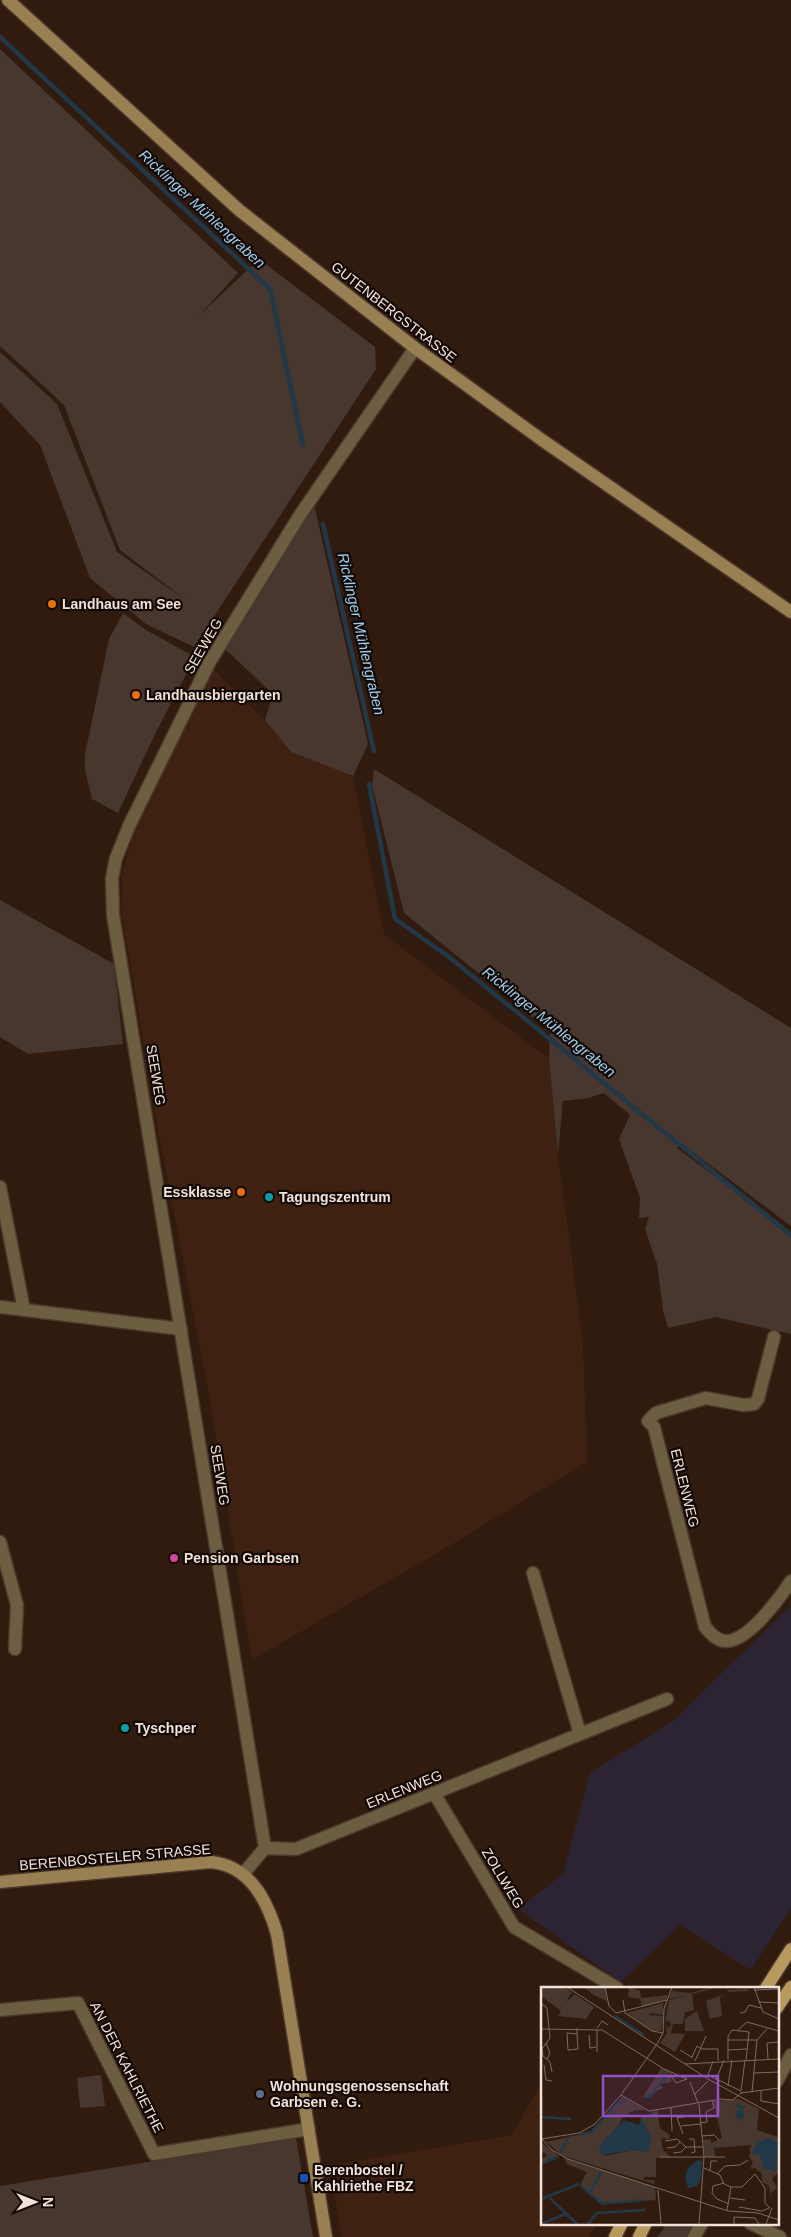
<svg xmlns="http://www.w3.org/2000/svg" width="791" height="2237" font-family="Helvetica,sans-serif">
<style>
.built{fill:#3e2111}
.industrial{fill:#2d2433}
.green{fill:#47372f}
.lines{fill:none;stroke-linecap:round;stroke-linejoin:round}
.stream{stroke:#213849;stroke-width:4.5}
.street-casing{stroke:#4c372b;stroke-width:15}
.secondary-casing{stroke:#4c372b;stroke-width:15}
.primary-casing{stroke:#4c372b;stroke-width:15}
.street{stroke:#6d5e42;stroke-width:12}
.secondary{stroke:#988052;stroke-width:12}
.primary{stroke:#b99a5e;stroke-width:12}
.food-dot{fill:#e8710a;stroke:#120804;stroke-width:2}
.culture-dot{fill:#0f9aa8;stroke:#120804;stroke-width:2}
.hotel-dot{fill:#d1479c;stroke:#120804;stroke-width:2}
.service-dot{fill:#5c6f8a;stroke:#120804;stroke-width:2}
.transit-dot{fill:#1a4fb4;stroke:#120804;stroke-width:2}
.labels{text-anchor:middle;stroke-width:4.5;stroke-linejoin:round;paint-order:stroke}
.street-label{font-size:14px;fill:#f2e2da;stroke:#120804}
.poi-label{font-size:14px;font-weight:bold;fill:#f2e2da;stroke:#120804;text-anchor:start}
.water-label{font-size:15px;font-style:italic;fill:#9dcff2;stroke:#120804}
.inset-river{fill:none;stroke:#213849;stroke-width:2.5}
.inset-road{fill:none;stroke:#7e6b60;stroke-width:1}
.view{fill:#9350c4;fill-opacity:0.15;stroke:#9350c4;stroke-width:2.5}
.inset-edge{fill:none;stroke:#f2e2da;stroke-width:2.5}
</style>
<rect width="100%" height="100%" fill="#311b0e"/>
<path class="built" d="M 213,669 L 265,720 L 291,752 L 353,776 L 384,934 L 549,1059 L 558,1154 L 583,1344 L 587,1462 L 446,1548 L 252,1660 L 209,1395 L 159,1135 L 122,917 L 122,877 L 135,825 Z
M 542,2081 L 542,2223 L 597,2223 L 589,2237 L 341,2237 L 330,2165 L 512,2135 Z"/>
<path class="industrial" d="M 791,1605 L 791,1908 L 751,1970 L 680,1925 L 621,1982 L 518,1909 L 563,1874 L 590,1773 L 674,1720 Z"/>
<path class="green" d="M 0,49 L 238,273 L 199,316 L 259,259 L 375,347 L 376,369 L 194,647 L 146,624 L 90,578 L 40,445 L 0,402 L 0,352 L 57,404 L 117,552 L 187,601 L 120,550 L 64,405 L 0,346 Z
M 314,504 L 368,744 L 353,776 L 291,752 L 265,720 L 273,694 L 224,648 Z
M 123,613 L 146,630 L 195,657 L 155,734 L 118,813 L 92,799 L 85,770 L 85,754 L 109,639 Z
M 374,769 L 791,1028 L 791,1226 L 682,1144 L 677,1148 L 791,1233 L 791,1334 L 716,1317 L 668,1328 L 663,1310 L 657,1264 L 645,1229 L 649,1217 L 639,1218 L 640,1198 L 619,1139 L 630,1115 L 604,1093 L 588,1098 L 563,1101 L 558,1154 L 549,1059 L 550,1031 L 404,913 L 372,785 Z
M 0,900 L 114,964 L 123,1044 L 28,1054 L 0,1037 Z
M 101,2075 L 105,2106 L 80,2108 L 77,2078 Z
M 296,2138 L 313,2237 L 0,2237 L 0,2186 Z
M 665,2223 L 694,2223 L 687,2237 L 657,2237 L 663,2230 Z"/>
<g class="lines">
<path class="stream" d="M 0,37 L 270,289 L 303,445
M 323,524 L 374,751
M 369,784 L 395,919 L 449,957 L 791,1235"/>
<g class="street-casing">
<path id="street" d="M 0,1187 L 24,1310
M 0,1307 L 181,1329
M 774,1337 L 758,1399 L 754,1404 L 743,1405 L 706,1398 L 656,1413 L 648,1421 L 654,1427 L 705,1627 C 711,1634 717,1641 727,1641 C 749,1640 780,1598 791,1581
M 0,1542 L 17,1605 L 15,1649
M 533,1573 L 580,1734
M 434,1793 L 514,1927 L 617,1988
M 265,1848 L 296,1849 L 667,1699
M 243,1874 L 265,1848 L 113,915 L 112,878 L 116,858 L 129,826 L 209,663 L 300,515 L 415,348
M 0,2010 L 78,2003 L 154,2154 L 309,2129
M 777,2081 L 791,2055
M 750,2223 L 780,2237
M 694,2237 L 702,2223"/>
</g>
<g class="secondary-casing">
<path id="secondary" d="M 8,0 L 239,210 L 415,348 L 542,440 L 791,612
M 0,1882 L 211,1862 C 250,1866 267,1900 277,1934 L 326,2237"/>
</g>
<g class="primary-casing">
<path id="primary" d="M 766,1988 L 791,1949
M 777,2008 L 791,1987
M 615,2237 L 622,2223
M 639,2237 L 646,2223"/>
</g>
<use href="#street" class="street"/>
<use href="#secondary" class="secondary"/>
<use href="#primary" class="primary"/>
</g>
<g class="food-dot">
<circle cx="52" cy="604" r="5"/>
<circle cx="136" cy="695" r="5"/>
<circle cx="241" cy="1192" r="5"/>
</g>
<g class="culture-dot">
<circle cx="269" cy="1197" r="5"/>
<circle cx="125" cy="1728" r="5"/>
</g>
<circle class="hotel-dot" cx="174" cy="1558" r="5"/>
<circle class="service-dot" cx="260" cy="2094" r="5"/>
<rect class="transit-dot" x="299" y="2173" width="10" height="10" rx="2.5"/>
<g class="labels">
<g class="street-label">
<text transform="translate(394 312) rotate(38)" y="5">GUTENBERGSTRASSE</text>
<text transform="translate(203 646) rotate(-60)" y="5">SEEWEG</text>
<text transform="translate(156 1075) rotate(81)" y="5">SEEWEG</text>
<text transform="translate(220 1475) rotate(81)" y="5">SEEWEG</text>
<text transform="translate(685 1488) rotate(76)" y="5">ERLENWEG</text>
<text transform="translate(404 1789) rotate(-22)" y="5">ERLENWEG</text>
<text transform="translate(115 1857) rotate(-5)" y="5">BERENBOSTELER STRASSE</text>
<text transform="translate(503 1878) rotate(59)" y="5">ZOLLWEG</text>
<text transform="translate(127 2067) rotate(63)" y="5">AN DER KAHLRIETHE</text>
</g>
<g class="poi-label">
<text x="62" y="609">Landhaus am See</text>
<text x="146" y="700">Landhausbiergarten</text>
<text x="231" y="1197" text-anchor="end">Essklasse</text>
<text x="279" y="1202">Tagungszentrum</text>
<text x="184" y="1563">Pension Garbsen</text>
<text x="135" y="1733">Tyschper</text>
<text x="270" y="2091">Wohnungsgenossenschaft<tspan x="270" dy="16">Garbsen e. G.</tspan></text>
<text x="314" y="2175">Berenbostel /<tspan x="314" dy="16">Kahlriethe FBZ</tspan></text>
</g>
<g class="water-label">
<text transform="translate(202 209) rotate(43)" y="5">Ricklinger Mühlengraben</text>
<text transform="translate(361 634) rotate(77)" y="5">Ricklinger Mühlengraben</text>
<text transform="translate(549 1022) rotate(39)" y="5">Ricklinger Mühlengraben</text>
</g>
</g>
<g transform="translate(541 1987)">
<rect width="238" height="238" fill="#311b0e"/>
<path d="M 0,0 L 23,0 L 31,5 L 25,15 L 34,7 L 53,20 L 45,32 L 17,29 L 20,24 L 0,9 ZM 42,0 L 64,0 L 66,14 L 53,8 ZM 88,0 L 99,4 L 100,11 L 127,8 L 125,13 L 101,20 L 99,12 L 87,10 ZM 171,0 L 178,0 L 151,7 L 153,23 L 144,25 L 142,37 L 132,37 L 130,46 L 144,47 L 134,65 L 119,56 L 126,46 L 124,36 L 127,41 L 130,39 L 128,33 L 124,35 L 128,13 L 150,7 L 128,12 L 131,4 L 150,6 ZM 186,0 L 188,3 L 207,2 L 208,4 L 188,5 L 179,10 L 181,29 L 169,32 L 165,14 L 187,6 ZM 122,16 L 122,28 L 112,26 L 107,28 L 122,29 L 120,44 L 112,44 L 85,26 ZM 156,24 L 163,44 L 144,44 L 144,32 ZM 120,81 L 131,86 L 130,95 L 119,97 L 122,101 L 102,110 ZM 81,110 L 104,123 L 94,123 L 82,130 L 63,169 L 92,163 L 103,165 L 101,131 L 116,123 L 119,141 L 129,148 L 128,152 L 120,151 L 122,163 L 130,170 L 115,171 L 115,190 L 103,190 L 103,193 L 114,193 L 113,197 L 22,169 L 5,155 L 50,145 ZM 198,112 L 218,122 L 216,143 L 237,150 L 237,186 L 231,191 L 236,201 L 230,206 L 231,216 L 228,199 L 221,195 L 221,187 L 214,181 L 209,182 L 212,175 L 208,170 L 210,158 L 173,161 L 174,170 L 164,170 L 162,153 L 170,152 L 170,156 L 181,151 L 172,114 ZM 0,155 L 18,169 L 0,178 L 0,172 L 6,169 L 0,162 ZM 23,171 L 114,200 L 115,213 L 61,217 L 39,198 L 46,185 L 26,177 Z" fill="#47372f"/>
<path d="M 198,117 L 204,120 L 201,122 L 203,130 L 198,134 L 194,127 L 199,122 L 193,119 ZM 100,130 L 110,149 L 107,165 L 92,163 L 61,168 L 58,163 L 61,156 L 83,133 L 98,138 ZM 227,151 L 237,155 L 235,184 L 223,181 L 219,168 L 211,166 L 216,155 ZM 157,173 L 161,174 L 160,192 L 156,199 L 147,201 L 144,190 L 147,181 Z" fill="#213849"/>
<path class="inset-river" d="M 74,29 L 103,48M 103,110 L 109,109 L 128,86M 0,130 L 30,132M 39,147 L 50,145 L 77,116 L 85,114M 19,165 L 28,150M 0,177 L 17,169M 39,198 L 61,217 L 103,213M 49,206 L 60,185M 9,211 L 36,237M 0,212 L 38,197M 0,237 L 24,227M 47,237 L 56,226 L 104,223"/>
<path class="inset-road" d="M 26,0 L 167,92 L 238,131M 64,0 L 68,19 L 75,26 L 126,13M 213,0 L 222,25 L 238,32M 213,3 L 238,2M 82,13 L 84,26 L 111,44 L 122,46M 218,15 L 238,16M 0,16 L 6,21 L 9,51 L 1,62 L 2,69 L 9,75 L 11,85M 199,26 L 204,25 L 208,18 L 220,21M 56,41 L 61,34 L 67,38M 0,42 L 61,43 L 123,82 L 146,92 L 135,96 L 131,90M 197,43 L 206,35 L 238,44M 36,47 L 37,62 L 27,63 L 26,46 L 36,47 L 36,41M 48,48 L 49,61 L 55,60M 187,53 L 216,53M 5,56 L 9,66 L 6,72M 116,57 L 122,46 L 123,22 L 131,0M 139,63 L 152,71M 187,63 L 206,62M 56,65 L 56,43M 151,70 L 156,59 L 161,62 L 177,62 L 177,74M 227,72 L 226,56 L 238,55M 187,73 L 187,49 L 191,43 L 208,45 L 205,73M 154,74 L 165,49M 172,74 L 167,88 L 200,104M 144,77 L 238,72M 3,78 L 5,93 L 11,94M 213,86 L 238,85M 175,93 L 183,73M 149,95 L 157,116M 187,99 L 191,73M 200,104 L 204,73M 220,104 L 220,114 L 238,117M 211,105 L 216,53 L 226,42M 200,106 L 238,101M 154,107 L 167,94M 80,108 L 108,124 L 180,112 L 192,113 L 201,105M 130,120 L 131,144M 159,136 L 166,135 L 165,125 L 173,121 L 171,114M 140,139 L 160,137M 142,147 L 136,131 L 147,129M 161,149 L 173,148 L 178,153M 0,151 L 11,163 L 27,172 L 187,224 L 217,226 L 238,233M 0,152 L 38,146 L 54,137 L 80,108 L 116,57M 148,152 L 153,152 L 154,165 L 150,166M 124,154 L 136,152 L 145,160 L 162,160M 126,161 L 134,160 L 139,155M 132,166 L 140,165 L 145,160M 119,170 L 184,170M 163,181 L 179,188 L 183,197 L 190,200 L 186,223M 169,183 L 170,174 L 176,174M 176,187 L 184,179 L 199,178 L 207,173M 183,196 L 172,199 L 171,206 L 176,212 L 188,217M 190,200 L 201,200 L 214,187 L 224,201 L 224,216 L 229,221M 117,203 L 120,237M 189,211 L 204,213M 198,220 L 221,224 L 228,221M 158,237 L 163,170 L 158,117M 193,237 L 193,230 L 214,231 L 218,237M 225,237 L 231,221"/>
<path class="view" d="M 62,89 L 177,89 L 177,129 L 62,129 Z"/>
<rect width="238" height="238" class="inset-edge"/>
</g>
<g transform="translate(35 2202) rotate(90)" stroke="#120804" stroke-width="4" paint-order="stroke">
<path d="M0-4L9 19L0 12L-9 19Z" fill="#f2e2da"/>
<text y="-8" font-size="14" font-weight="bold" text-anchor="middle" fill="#f2e2da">N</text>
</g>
</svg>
